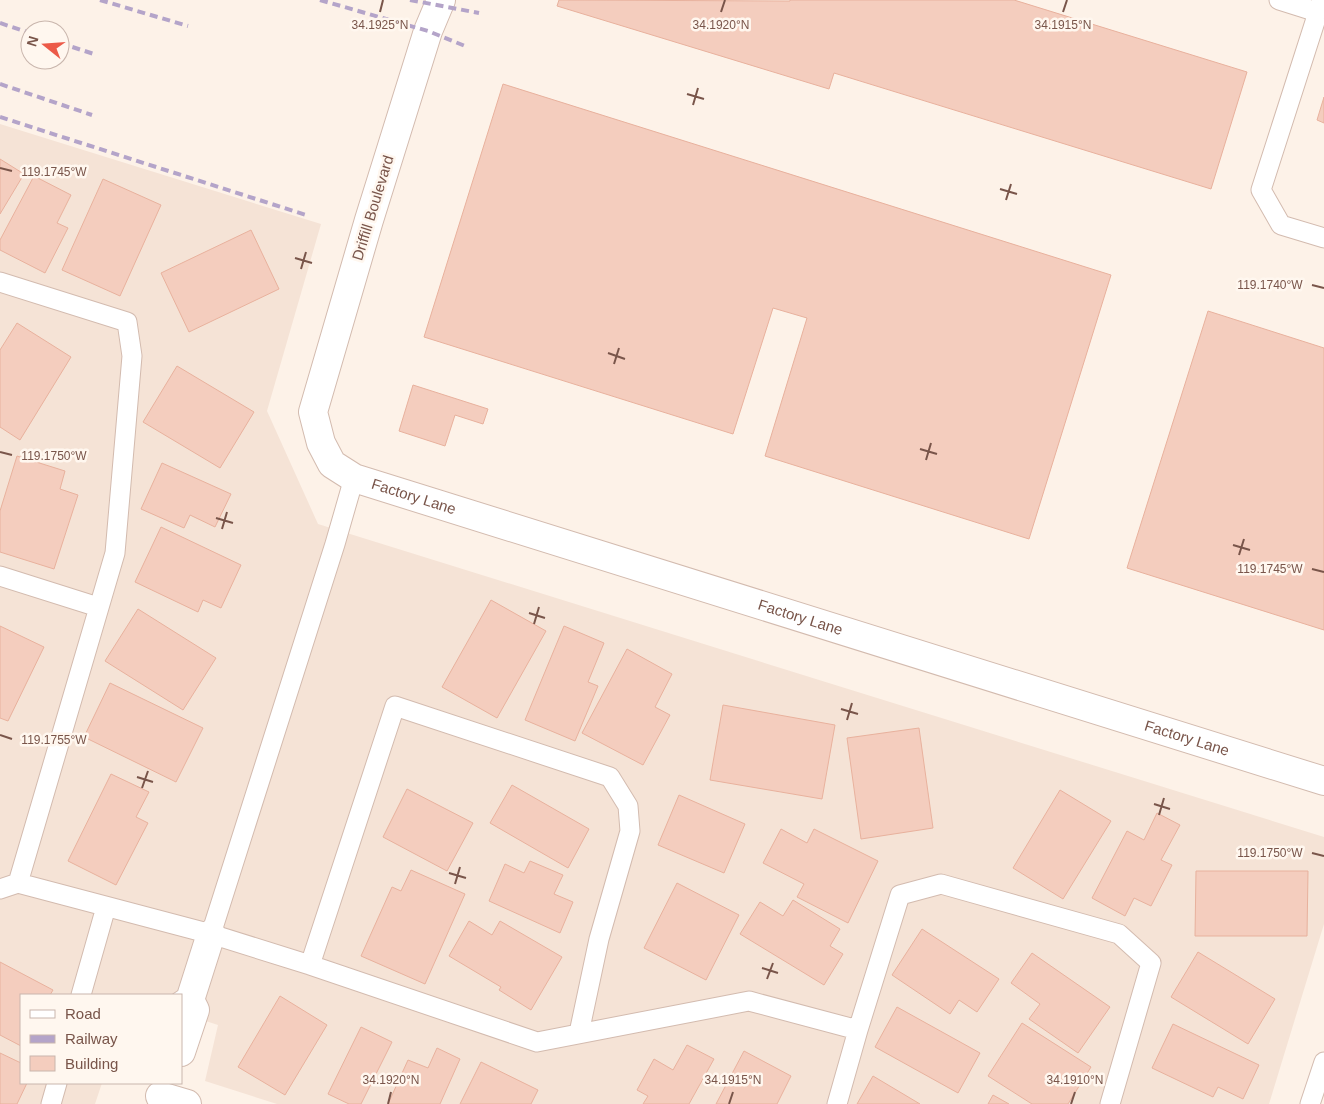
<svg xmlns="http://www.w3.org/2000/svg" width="1324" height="1104" font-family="Arial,sans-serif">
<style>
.residential{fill:#f5e3d6}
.building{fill:#f4cdbe;stroke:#e8b19d}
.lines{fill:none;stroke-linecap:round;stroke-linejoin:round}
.service-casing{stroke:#d3bbaf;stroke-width:21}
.minor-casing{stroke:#d3bbaf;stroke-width:30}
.service{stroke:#fff;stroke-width:19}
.minor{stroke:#fff;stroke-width:28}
.rail{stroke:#b4a4c9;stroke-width:4;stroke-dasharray:8 5;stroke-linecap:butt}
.ticks{fill:none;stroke:#79554a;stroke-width:2}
.labels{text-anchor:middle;stroke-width:5;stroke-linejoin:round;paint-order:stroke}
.street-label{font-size:15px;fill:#79554a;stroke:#fff7ef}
.ticks-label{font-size:12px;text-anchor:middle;fill:#79554a;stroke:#fff7ef;stroke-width:5;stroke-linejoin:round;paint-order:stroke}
</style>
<rect width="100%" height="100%" fill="#fdf2e8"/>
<path class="residential" d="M 0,124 L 321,224 L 267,411 L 318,524 L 1324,837 L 1324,924 L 1269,1104 L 277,1104 L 205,1081 L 218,1025 L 181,1013 L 181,995 L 21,995 L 21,1083 L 102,1083 L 95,1104 L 0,1104 Z"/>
<path class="building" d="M 559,0 L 790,1 L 790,0 L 1014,0 L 1247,72 L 1211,189 L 834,73 L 829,89 L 557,6 Z
M 503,84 L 1111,275 L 1029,539 L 765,456 L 807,318 L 773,308 L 733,434 L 424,337 Z
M 1324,97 L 1324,123 L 1317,120 Z
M 0,159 L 24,174 L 0,214 Z
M 34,176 L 71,195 L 57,223 L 68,228 L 45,273 L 0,250 L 0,240 Z
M 103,179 L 161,205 L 120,296 L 62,270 Z
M 251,230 L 279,289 L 189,332 L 161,273 Z
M 1208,311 L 1324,348 L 1324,630 L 1127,568 Z
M 17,323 L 71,357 L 20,440 L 0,427 L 0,350 Z
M 177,366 L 254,412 L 220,468 L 143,422 Z
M 413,385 L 488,409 L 483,424 L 455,415 L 445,446 L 399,431 Z
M 17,456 L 65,471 L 60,489 L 78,495 L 54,569 L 0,552 L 0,511 Z
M 162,463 L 231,494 L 215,527 L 190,515 L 184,528 L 141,509 Z
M 161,527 L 241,565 L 221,608 L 203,600 L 198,612 L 135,582 Z
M 491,600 L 546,631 L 497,718 L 442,687 Z
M 138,609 L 216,658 L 183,710 L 105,661 Z
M 0,626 L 44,647 L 8,721 L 0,718 Z
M 564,626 L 604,643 L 588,682 L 598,686 L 575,741 L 525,720 Z
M 627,649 L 672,674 L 655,707 L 670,715 L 643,765 L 582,733 Z
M 110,683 L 203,728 L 176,782 L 84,737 Z
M 723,705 L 835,725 L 822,799 L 710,780 Z
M 919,728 L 933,828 L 861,839 L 847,738 Z
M 111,774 L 149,792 L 136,817 L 148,823 L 116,885 L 68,861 Z
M 512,785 L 589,829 L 568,868 L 490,823 Z
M 407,789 L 473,823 L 447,871 L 383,837 Z
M 1060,790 L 1111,821 L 1063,899 L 1013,868 Z
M 679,795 L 745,824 L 724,873 L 658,845 Z
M 1157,813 L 1180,825 L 1161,860 L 1172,865 L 1151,906 L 1134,898 L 1125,916 L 1092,898 L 1127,831 L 1144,840 Z
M 781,829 L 807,843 L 814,829 L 878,861 L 848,923 L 797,897 L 804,884 L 763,863 Z
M 530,861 L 563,875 L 554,894 L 573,902 L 560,933 L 489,901 L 505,864 L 524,873 Z
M 411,870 L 465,894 L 425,984 L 361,956 L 392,887 L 401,891 Z
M 1196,871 L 1308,871 L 1307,936 L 1195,936 Z
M 677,883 L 739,915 L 706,980 L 644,948 Z
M 793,900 L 840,929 L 830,946 L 843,954 L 824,985 L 740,934 L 760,902 L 783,916 Z
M 469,921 L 492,935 L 500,921 L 562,957 L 531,1010 L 499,990 L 501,987 L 449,956 Z
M 922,929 L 999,979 L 977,1012 L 959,1000 L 950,1014 L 892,975 Z
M 1198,952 L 1275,999 L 1248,1044 L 1171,997 Z
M 1032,953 L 1110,1007 L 1078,1053 L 1029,1019 L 1040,1004 L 1011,983 Z
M 0,962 L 53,990 L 50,995 L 21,995 L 21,1046 L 0,1035 Z
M 280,996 L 327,1025 L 285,1095 L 238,1067 Z
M 897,1007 L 980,1053 L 958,1093 L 875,1047 Z
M 1022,1023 L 1091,1067 L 1068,1104 L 1032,1104 L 988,1076 Z
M 1173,1024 L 1259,1065 L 1243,1099 L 1218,1087 L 1213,1097 L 1152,1068 Z
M 361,1027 L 392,1042 L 361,1104 L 349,1104 L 328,1094 Z
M 687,1045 L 714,1059 L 689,1104 L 643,1104 L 648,1096 L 637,1090 L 654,1059 L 673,1070 Z
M 437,1048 L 460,1059 L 440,1104 L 388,1104 L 408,1060 L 428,1068 Z
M 744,1051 L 791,1076 L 777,1104 L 716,1104 Z
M 0,1053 L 21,1063 L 21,1083 L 27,1083 L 17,1104 L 0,1104 Z
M 481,1062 L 538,1090 L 531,1104 L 460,1104 Z
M 873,1076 L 920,1104 L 857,1104 Z
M 993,1095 L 1009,1104 L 988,1104 Z"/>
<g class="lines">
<g class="service-casing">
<path id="service" d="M 1279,0 L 1317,12
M 1322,0 L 1261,190 L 1281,225 L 1324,238
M 0,282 L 127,322 L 132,356 L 115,553 L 18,883
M 0,576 L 98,607
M 0,889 L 18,883 L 211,934 L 310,965
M 211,934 L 335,544 L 354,478
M 81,995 L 106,907
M 579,1033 L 599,939 L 630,831 L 628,806 L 610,777 L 395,706 L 310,965 L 537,1042 L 749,1001 L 858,1030
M 51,1104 L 57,1083
M 837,1104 L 858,1030 L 900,895 L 941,884 L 1119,934 L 1151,963 L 1110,1104
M 1310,1104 L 1324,1062"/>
</g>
<g class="minor-casing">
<g id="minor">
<path id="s1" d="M 441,0 L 428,31 L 369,220 L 313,412 L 321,443 L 332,464 L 354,478 L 1324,781"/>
<path d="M 181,1006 L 190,1000 L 211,934"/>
<path d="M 181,1052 L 195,1010 L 190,1000"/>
<path d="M 160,1096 L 187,1104"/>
</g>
</g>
<use href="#service" class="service"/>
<use href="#minor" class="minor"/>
<path class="rail" d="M 100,0 L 188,26
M 320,0 L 428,31 L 465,46
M 410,0 L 479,13
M 0,23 L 30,33
M 60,43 L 97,55
M 0,84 L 92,115
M 0,117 L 306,215"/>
</g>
<path class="ticks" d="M 380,12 L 383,0M 721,12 L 725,0M 1063,12 L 1067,0M 687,94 L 704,99M 693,105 L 698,88M 0,168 L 12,171M 1000,189 L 1017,194M 1006,200 L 1011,184M 295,258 L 312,263M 301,269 L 306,252M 1312,285 L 1324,288M 608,353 L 625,359M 614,364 L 619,348M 920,449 L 937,454M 0,452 L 12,455M 926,460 L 931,443M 216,518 L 233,523M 222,529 L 227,512M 1233,545 L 1250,550M 1239,555 L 1244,539M 1312,569 L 1324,572M 529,613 L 545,618M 534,624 L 539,607M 841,709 L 858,714M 847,720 L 852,703M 0,735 L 12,739M 137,777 L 153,782M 142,788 L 148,771M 1154,804 L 1170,809M 1159,815 L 1164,798M 1312,853 L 1324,856M 449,873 L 466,878M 455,884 L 460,867M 762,968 L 778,973M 767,979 L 773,963M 388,1104 L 391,1092M 729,1104 L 733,1092M 1071,1104 L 1075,1092"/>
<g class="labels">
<g class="street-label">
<text transform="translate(373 208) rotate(-73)" y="5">Driffill Boulevard</text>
<text dy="5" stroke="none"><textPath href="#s1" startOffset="576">Factory Lane</textPath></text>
<text dy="5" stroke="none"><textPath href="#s1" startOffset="981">Factory Lane</textPath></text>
<text dy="5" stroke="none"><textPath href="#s1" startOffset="1386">Factory Lane</textPath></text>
</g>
</g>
<g class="ticks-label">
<text x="380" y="29">34.1925°N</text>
<text x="721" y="29">34.1920°N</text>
<text x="1063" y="29">34.1915°N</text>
<text x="54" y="176">119.1745°W</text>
<text x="1270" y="289">119.1740°W</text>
<text x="54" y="460">119.1750°W</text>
<text x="1270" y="573">119.1745°W</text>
<text x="54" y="744">119.1755°W</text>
<text x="1270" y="857">119.1750°W</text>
<text x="391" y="1084">34.1920°N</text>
<text x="733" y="1084">34.1915°N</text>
<text x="1075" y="1084">34.1910°N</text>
</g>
<rect x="20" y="994" width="162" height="90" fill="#fff7ef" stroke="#c9b6ad"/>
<rect x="30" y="1010" width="25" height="8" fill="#ffffff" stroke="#c9b6ad"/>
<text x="65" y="1019" font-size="15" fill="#79554a">Road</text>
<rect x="30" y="1035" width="25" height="8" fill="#b4a4c9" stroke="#c9b6ad"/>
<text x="65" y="1044" font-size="15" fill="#79554a">Railway</text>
<rect x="30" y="1056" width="25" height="15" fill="#f4cdbe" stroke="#c9b6ad"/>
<text x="65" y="1069" font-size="15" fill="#79554a">Building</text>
<g transform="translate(45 45) rotate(287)"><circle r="24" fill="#fff7ef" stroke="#c9b6ad"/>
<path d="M0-4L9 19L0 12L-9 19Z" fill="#ec5a48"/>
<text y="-8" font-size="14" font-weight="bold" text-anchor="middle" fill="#79554a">N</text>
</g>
</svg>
